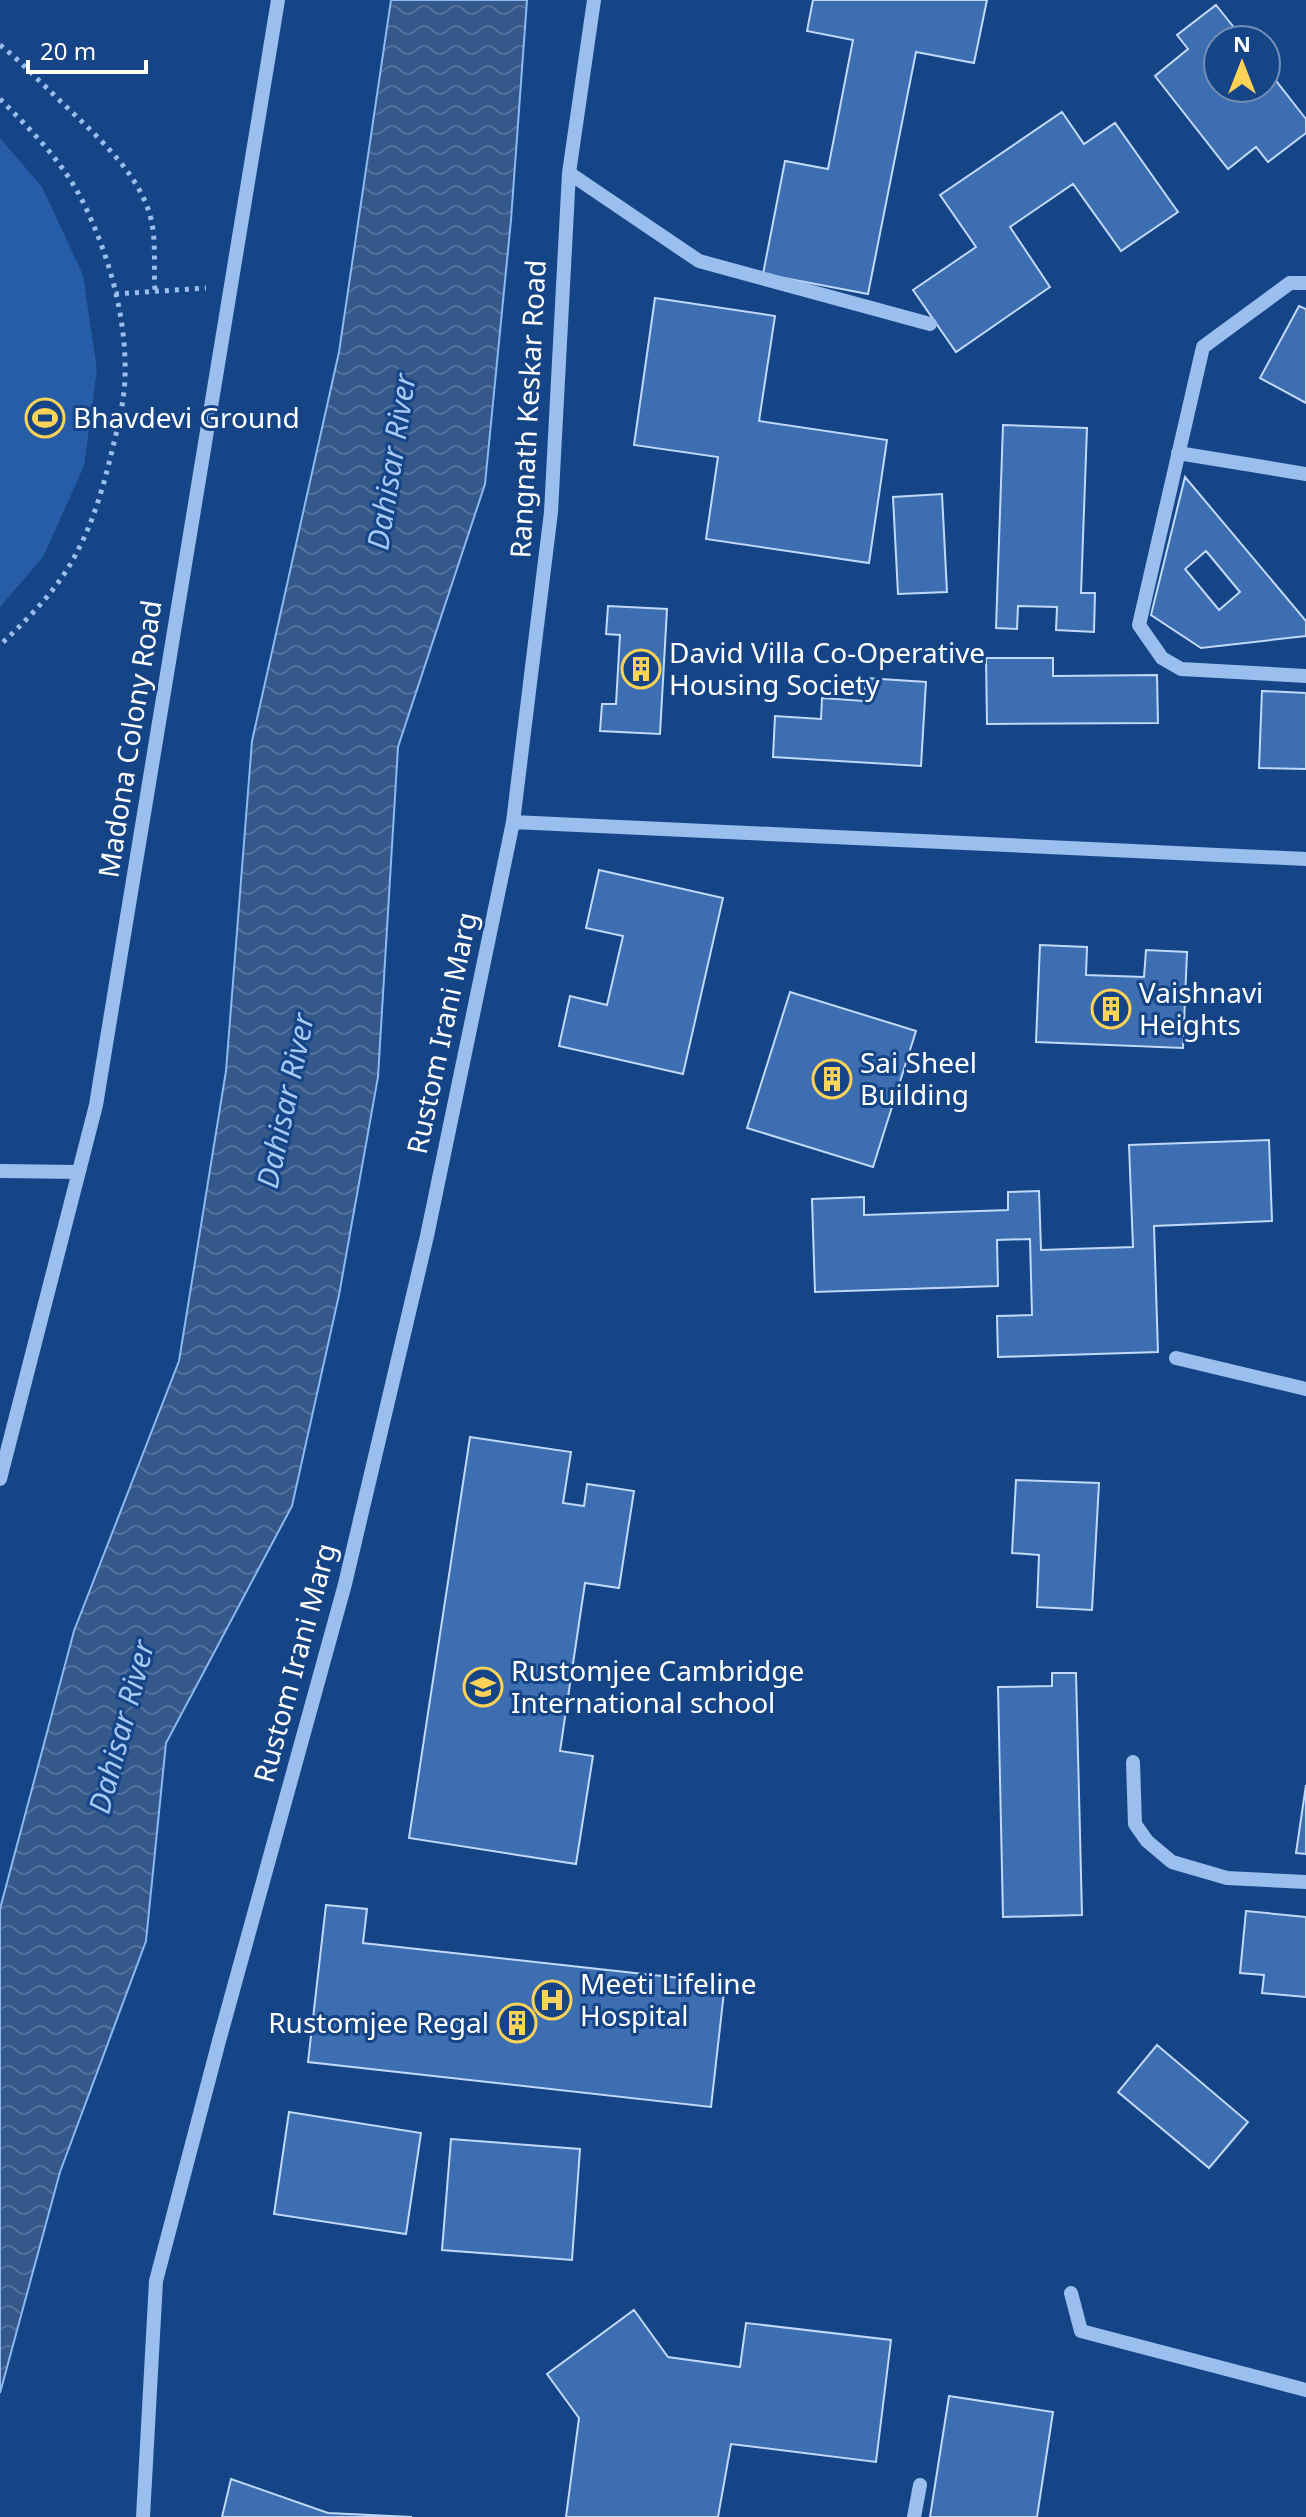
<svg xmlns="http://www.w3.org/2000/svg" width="1306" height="2517" font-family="'Noto Sans',sans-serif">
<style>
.grass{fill:#275da6}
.water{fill:url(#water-waves);stroke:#8cb9f1;stroke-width:2}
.building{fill:#3d6eb1;stroke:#c0d9fb;stroke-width:2;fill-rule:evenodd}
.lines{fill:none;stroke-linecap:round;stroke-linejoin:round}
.path{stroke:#9abeee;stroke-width:5;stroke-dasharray:4 6;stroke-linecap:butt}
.minor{stroke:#9abeee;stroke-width:14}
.labels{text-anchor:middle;stroke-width:6;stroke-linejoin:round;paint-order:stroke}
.street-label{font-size:28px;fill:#fff;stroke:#154487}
.poi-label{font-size:28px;fill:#fff;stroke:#154487;text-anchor:start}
.water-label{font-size:30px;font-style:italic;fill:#a6c8f6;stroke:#154487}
</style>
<defs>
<pattern id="water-waves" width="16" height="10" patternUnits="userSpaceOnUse" patternTransform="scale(2)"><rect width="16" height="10" fill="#35588a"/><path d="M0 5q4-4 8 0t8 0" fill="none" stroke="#53719c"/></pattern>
</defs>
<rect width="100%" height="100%" fill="#154487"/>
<path class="grass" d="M 0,138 L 42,187 L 83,275 L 97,370 L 84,466 L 43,557 L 0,607 Z"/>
<path class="water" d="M 391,0 L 527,0 L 511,220 L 485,484 L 398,747 L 378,1077 L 339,1295 L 292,1506 L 166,1743 L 146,1941 L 60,2172 L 0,2393 L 0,1909 L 74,1631 L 179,1361 L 226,1071 L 252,741 L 339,352 Z"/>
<path class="building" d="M 813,0 L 987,0 L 974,63 L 916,52 L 868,294 L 763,274 L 785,161 L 828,169 L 853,40 L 807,31 Z
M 1216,5 L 1244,40 L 1218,40 L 1218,88 L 1266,88 L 1266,68 L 1306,119 L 1306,133 L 1268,162 L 1256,147 L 1228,169 L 1155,76 L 1188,49 L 1177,35 Z
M 1062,112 L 1084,144 L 1115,123 L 1178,212 L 1121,251 L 1073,184 L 1010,227 L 1050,287 L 956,352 L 913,290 L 976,247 L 940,195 Z
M 655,298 L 775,316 L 759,421 L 887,440 L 869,563 L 706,539 L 718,457 L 634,445 Z
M 1299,306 L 1306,309 L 1306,403 L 1260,378 Z
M 1003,425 L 1087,428 L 1081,593 L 1095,593 L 1094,632 L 1056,630 L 1057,607 L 1018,606 L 1017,629 L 996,628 Z
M 1185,477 L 1306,621 L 1306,636 L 1201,648 L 1151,615 ZM 1206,551 L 1240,592 L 1219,610 L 1185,569 Z
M 942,494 L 947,592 L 898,594 L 893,497 Z
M 608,606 L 667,609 L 660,734 L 600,731 L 602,704 L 616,704 L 620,635 L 606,634 Z
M 986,658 L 1053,658 L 1053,676 L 1157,675 L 1158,723 L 987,724 Z
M 866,678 L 926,682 L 921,766 L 773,757 L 775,716 L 821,719 L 822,698 L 864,701 Z
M 1262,691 L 1306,693 L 1306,769 L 1259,768 Z
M 599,870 L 723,898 L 683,1074 L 559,1046 L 570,996 L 607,1005 L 623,936 L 586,928 Z
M 1040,945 L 1087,947 L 1086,975 L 1144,977 L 1146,950 L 1187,952 L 1183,1048 L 1036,1042 Z
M 790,992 L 916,1031 L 873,1167 L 747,1128 Z
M 1269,1140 L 1272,1221 L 1154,1226 L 1158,1352 L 998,1357 L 997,1316 L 1032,1315 L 1030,1239 L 997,1240 L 998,1286 L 815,1292 L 812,1199 L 864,1197 L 864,1215 L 1008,1210 L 1008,1192 L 1039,1191 L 1041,1250 L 1133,1247 L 1129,1145 Z
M 470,1437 L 571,1452 L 563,1503 L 584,1506 L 587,1484 L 634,1491 L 619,1588 L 585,1583 L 560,1751 L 593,1756 L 576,1864 L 409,1838 Z
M 1016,1480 L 1099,1483 L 1092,1610 L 1037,1607 L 1039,1555 L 1012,1553 Z
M 1052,1673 L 1076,1673 L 1082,1915 L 1003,1917 L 998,1687 L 1052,1686 Z
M 1306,1785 L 1306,1854 L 1296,1853 Z
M 326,1905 L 367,1909 L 363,1943 L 725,1983 L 711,2107 L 308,2062 Z
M 1246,1911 L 1306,1917 L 1306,1997 L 1262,1993 L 1264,1975 L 1240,1973 Z
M 1157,2045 L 1248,2122 L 1209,2168 L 1118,2092 Z
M 289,2112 L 421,2133 L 406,2234 L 274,2214 Z
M 451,2139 L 580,2149 L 572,2260 L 442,2250 Z
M 634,2310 L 668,2357 L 740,2367 L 746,2323 L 891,2340 L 876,2462 L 731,2444 L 718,2517 L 566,2517 L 579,2418 L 547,2374 Z
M 949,2396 L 1053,2412 L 1037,2517 L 930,2517 Z
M 231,2479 L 328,2513 L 412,2517 L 222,2517 Z"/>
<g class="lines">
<path class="path" d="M 0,45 C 18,59 33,75 50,91 C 82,123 129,161 146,204 C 158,231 153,261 155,290
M 0,99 C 31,130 63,162 83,202 C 109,255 127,318 125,378 C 124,404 117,430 111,455 C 103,488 93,522 77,552 C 59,588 29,618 0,645
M 115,294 L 206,288"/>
<path class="minor" d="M 569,173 L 699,261 L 930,324
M 1306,283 L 1290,283 L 1203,347 L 1139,625 L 1162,658 L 1181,669 L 1306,676
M 1178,453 L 1306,474
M 513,822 L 1306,859
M 0,1171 L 78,1172
M 1176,1358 L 1306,1389
M 0,1479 L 96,1105 L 278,0
M 1133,1762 L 1135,1824 L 1147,1841 L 1172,1862 L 1227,1878 L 1306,1882
M 1071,2293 L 1081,2331 L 1306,2390
M 143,2517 L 156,2281 L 219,2041 L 345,1584 L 427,1236 L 513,822 L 551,512 L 569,173 L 594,0
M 914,2517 L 920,2485"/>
</g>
<defs>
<g id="stadium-ring" transform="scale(2)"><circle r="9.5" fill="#154487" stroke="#ffd358" stroke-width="1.5"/><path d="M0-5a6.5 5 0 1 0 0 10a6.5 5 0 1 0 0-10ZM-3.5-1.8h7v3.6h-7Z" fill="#ffd358"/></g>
<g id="building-ring" transform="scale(2)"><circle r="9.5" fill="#154487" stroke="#ffd358" stroke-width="1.5"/><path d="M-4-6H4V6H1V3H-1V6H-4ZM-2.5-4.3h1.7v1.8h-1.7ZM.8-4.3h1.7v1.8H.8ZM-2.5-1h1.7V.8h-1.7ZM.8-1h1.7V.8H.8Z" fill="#ffd358"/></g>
<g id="school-ring" transform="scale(2)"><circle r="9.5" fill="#154487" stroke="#ffd358" stroke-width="1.5"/><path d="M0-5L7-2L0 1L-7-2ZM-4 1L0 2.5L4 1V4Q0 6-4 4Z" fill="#ffd358"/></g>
<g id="hospital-ring" transform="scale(2)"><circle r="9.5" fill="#154487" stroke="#ffd358" stroke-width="1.5"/><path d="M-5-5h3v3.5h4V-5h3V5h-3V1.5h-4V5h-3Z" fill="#ffd358"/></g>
</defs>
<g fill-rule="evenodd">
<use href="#stadium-ring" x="45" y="418"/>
<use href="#building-ring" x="641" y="669"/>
<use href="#building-ring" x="1111" y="1009"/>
<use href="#building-ring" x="832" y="1079"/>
<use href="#school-ring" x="483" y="1687"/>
<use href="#hospital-ring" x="552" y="2000"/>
<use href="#building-ring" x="517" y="2023"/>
</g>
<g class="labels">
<g class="street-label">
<text transform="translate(528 409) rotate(-87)" y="10">Rangnath Keskar Road</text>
<text transform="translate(130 739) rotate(-81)" y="10">Madona Colony Road</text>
<text transform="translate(442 1033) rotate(-78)" y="10">Rustom Irani Marg</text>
<text transform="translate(295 1663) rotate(-75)" y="10">Rustom Irani Marg</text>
</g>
<g class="poi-label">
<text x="73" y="428">Bhavdevi Ground</text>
<text x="669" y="663">David Villa Co-Operative<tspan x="669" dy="32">Housing Society</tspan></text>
<text x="1139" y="1003">Vaishnavi<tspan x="1139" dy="32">Heights</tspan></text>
<text x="860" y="1073">Sai Sheel<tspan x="860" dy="32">Building</tspan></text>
<text x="511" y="1681">Rustomjee Cambridge<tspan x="511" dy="32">International school</tspan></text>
<text x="580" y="1994">Meeti Lifeline<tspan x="580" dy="32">Hospital</tspan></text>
<text x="489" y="2033" text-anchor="end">Rustomjee Regal</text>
</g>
<g class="water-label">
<text transform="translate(392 462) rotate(-81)" y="10">Dahisar River</text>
<text transform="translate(286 1101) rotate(-78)" y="10">Dahisar River</text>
<text transform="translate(122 1727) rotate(-75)" y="10">Dahisar River</text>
</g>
</g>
<g transform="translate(1242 64)"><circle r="38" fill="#154487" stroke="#738fb7" stroke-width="2"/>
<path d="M0-6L14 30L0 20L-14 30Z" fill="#ffd358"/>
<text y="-12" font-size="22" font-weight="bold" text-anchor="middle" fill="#ffffff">N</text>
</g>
<path d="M28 60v12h118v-12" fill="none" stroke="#ffffff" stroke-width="4"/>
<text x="40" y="60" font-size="24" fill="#ffffff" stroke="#154487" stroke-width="6" paint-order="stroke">20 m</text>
</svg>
